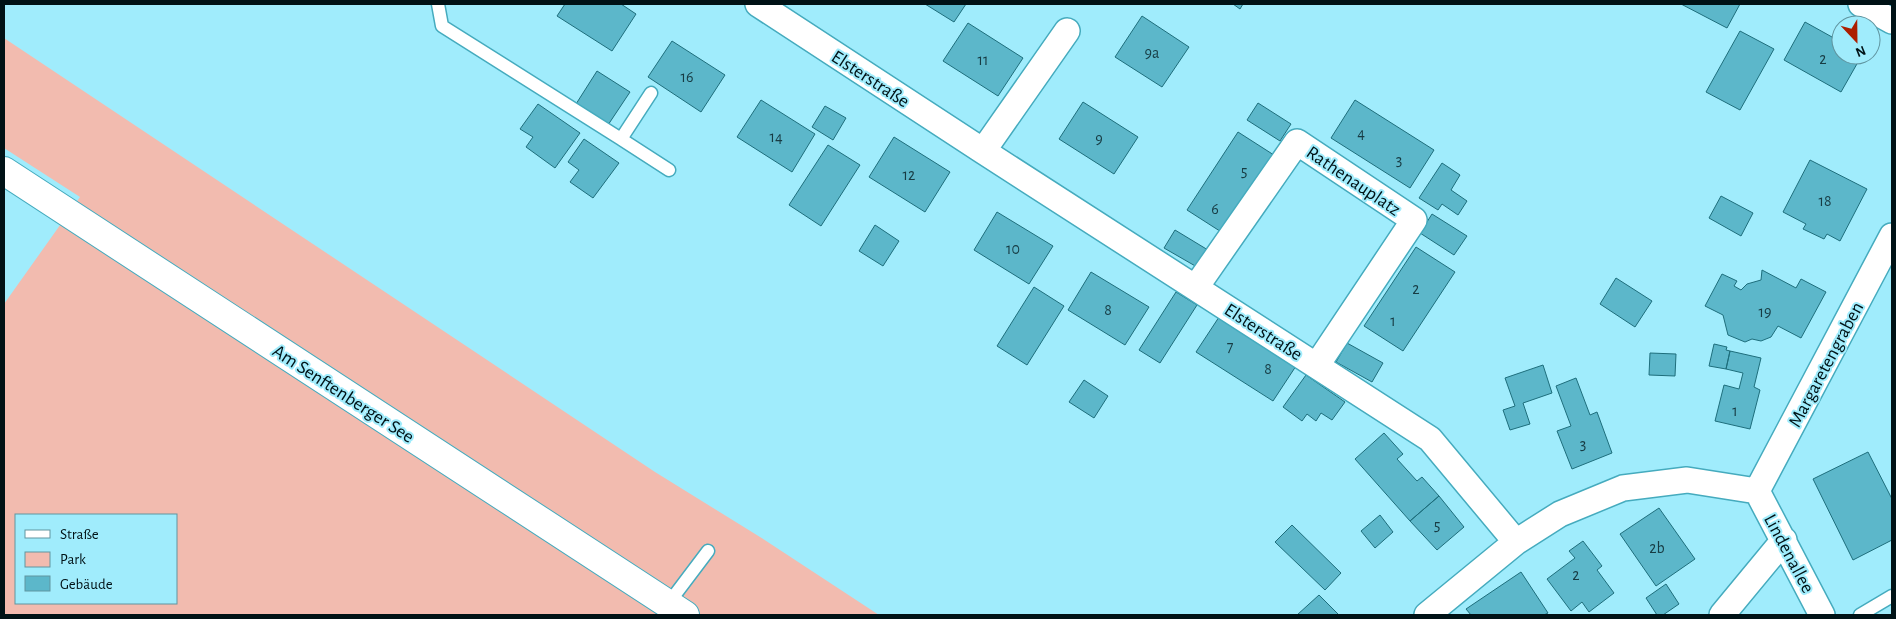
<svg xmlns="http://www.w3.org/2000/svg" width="1896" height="619" font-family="'Alegreya Sans',sans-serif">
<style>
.green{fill:#f2bbaf;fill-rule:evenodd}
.building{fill:#5cb7ca;stroke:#1e6e7c}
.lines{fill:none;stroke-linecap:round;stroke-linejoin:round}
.service-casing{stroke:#45abbe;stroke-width:15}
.minor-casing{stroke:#45abbe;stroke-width:28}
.tertiary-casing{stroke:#45abbe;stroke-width:30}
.service{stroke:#fff;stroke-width:12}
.minor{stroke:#fff;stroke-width:25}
.tertiary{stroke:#fff;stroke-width:28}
.labels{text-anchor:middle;stroke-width:4;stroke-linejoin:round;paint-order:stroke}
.number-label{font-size:16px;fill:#173b43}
.street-label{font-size:19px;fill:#001216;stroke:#a0ecfc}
</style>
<rect width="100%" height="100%" fill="#a0ecfc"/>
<path class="green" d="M 4,38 L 655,472 L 760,537 L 879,615 L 4,615 L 4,304 L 80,197 L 4,148 ZM 16,515 L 176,515 L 176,603 L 16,603 Z"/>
<path class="building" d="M 565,4 L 621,4 L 636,14 L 612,51 L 557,16 Z
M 925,4 L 966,4 L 954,22 Z
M 1233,4 L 1243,4 L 1240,9 Z
M 1681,4 L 1740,4 L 1727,28 Z
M 1142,16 L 1189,47 L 1162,87 L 1115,57 Z
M 1805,22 L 1841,42 L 1841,55 L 1862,55 L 1841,92 L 1784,60 Z
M 968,23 L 1023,58 L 998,96 L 943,61 Z
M 1740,31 L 1774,49 L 1740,110 L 1706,92 Z
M 672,41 L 725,75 L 701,112 L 648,77 Z
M 597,71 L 630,92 L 608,125 L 576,104 Z
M 761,100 L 815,134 L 792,172 L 737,137 Z
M 1355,100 L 1434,150 L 1410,188 L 1331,138 Z
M 1083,102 L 1138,137 L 1114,174 L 1059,139 Z
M 1258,103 L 1291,124 L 1280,141 L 1247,120 Z
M 538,104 L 580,133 L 555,168 L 526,147 L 533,137 L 520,129 Z
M 825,106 L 846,118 L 833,140 L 812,127 Z
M 1238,132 L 1277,157 L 1226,235 L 1187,210 Z
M 894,137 L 950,172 L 925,212 L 869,177 Z
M 584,139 L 619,163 L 593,198 L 570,182 L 579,170 L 568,162 Z
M 828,145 L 860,165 L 821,226 L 789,205 Z
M 1810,160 L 1867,189 L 1840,241 L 1827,234 L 1824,239 L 1803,229 L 1806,224 L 1783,212 Z
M 1442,163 L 1460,175 L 1451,190 L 1467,201 L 1458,215 L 1442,204 L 1438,210 L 1419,198 Z
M 1721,196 L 1753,213 L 1741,236 L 1709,218 Z
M 997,212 L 1053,246 L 1029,284 L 974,250 Z
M 1432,214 L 1467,236 L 1454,255 L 1420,233 Z
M 875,225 L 899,241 L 883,266 L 859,251 Z
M 1175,230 L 1208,250 L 1197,267 L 1164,248 Z
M 1416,247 L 1455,272 L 1403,351 L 1364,326 Z
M 1762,270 L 1796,288 L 1801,279 L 1826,292 L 1801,338 L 1778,326 L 1771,337 L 1761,341 L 1752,339 L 1745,342 L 1728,335 L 1723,315 L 1705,306 L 1722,274 L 1737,281 L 1734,286 L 1741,290 L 1747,284 L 1761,280 Z
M 1091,272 L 1149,307 L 1125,345 L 1068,310 Z
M 1616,278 L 1652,301 L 1635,327 L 1600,304 Z
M 1034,287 L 1064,306 L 1027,365 L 997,346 Z
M 1176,292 L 1197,305 L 1160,363 L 1139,350 Z
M 1221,314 L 1298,363 L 1273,401 L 1196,352 Z
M 1347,343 L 1383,363 L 1372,382 L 1336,362 Z
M 1714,344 L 1727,347 L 1726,350 L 1730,351 L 1726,369 L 1709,366 Z
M 1730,351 L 1761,358 L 1754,387 L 1760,390 L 1750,429 L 1715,421 L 1724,385 L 1739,389 L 1743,373 L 1726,369 Z
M 1650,353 L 1676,354 L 1675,376 L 1649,375 Z
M 1543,365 L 1552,393 L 1523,403 L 1530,424 L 1510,430 L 1503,410 L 1515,406 L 1505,378 Z
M 1306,375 L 1345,402 L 1332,420 L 1321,413 L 1316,421 L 1307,414 L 1302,421 L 1283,407 Z
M 1576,378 L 1590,415 L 1597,412 L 1612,453 L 1572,469 L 1557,431 L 1571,426 L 1556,386 Z
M 1084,380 L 1108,396 L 1094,418 L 1069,402 Z
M 1384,433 L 1403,454 L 1397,459 L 1417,481 L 1422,477 L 1439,496 L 1410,521 L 1355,459 Z
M 1868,452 L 1892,499 L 1892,540 L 1853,560 L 1813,479 Z
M 1439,496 L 1464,527 L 1437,550 L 1410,521 Z
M 1659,508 L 1695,559 L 1656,586 L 1620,534 Z
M 1380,515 L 1393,532 L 1375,548 L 1361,531 Z
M 1292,525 L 1341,573 L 1325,590 L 1275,542 Z
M 1583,541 L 1602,566 L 1597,570 L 1614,593 L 1589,612 L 1582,602 L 1571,611 L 1547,579 L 1575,558 L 1569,551 Z
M 1521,572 L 1548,613 L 1544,615 L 1471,615 L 1466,609 Z
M 1666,584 L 1679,604 L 1663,615 L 1657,615 L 1646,598 Z
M 1319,595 L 1339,615 L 1297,615 Z"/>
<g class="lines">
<g class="service-casing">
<path id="service" d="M 438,4 L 442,26 L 621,139 L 651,93
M 621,139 L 669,170
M 668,604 L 708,551
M 1860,615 L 1892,596"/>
</g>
<g class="minor-casing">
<path id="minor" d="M 758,4 L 983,151 L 1430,439 L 1516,542
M 1861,4 L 1892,21
M 983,151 L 1067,31
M 1196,287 L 1297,142 L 1414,220 L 1317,365
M 1757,491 L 1892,236
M 1757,491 L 1822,615
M 1427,615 L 1516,542 L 1560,514 L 1623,488 L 1687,480 L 1757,491
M 1722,615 L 1784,540"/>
</g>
<g class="tertiary-casing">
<path id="tertiary" d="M 4,171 L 685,615"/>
</g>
<use href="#service" class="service"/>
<use href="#minor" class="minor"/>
<use href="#tertiary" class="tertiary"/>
</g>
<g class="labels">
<g class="number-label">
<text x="1152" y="58">9a</text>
<text x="1823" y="64">2</text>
<text x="983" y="65">11</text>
<text x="687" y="82">16</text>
<text x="1361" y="138">4</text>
<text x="776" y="142">14</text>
<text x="1099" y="144">9</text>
<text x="1399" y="165">3</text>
<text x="1244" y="176">5</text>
<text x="909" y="180">12</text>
<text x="1825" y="206">18</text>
<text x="1215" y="214">6</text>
<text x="1013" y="254">10</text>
<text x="1416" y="294">2</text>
<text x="1108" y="315">8</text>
<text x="1765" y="317">19</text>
<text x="1393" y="326">1</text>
<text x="1230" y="352">7</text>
<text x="1268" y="374">8</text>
<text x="1735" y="416">1</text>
<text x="1583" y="449">3</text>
<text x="1437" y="530">5</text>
<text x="1657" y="553">2b</text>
<text x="1576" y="580">2</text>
</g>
<g class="street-label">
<text transform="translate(871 78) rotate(33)" y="7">Elsterstraße</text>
<text transform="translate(1354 180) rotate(34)" y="7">Rathenauplatz</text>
<text transform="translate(1264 331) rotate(33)" y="7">Elsterstraße</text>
<text transform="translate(1825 364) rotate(-62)" y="7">Margaretengraben</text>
<text transform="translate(344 393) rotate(33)" y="7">Am Senftenberger See</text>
<text transform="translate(1790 553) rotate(62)" y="7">Lindenallee</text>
</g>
</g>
<rect width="1896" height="619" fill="none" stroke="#001216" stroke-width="10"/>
<rect x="15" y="514" width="162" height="90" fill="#a0ecfc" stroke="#6095a0"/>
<rect x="25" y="530" width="25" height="8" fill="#ffffff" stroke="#6095a0"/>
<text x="60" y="539" font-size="15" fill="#001216">Straße</text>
<rect x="25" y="552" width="25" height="15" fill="#f2bbaf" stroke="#6095a0"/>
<text x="60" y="564" font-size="15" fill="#001216">Park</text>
<rect x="25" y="576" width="25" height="15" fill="#5cb7ca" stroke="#6095a0"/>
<text x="60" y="589" font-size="15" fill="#001216">Gebäude</text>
<g transform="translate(1856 40) rotate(158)"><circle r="24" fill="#a0ecfc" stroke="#6095a0"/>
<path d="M0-4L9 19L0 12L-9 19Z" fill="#ac1e00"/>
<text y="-8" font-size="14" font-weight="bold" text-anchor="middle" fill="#001216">N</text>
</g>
</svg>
